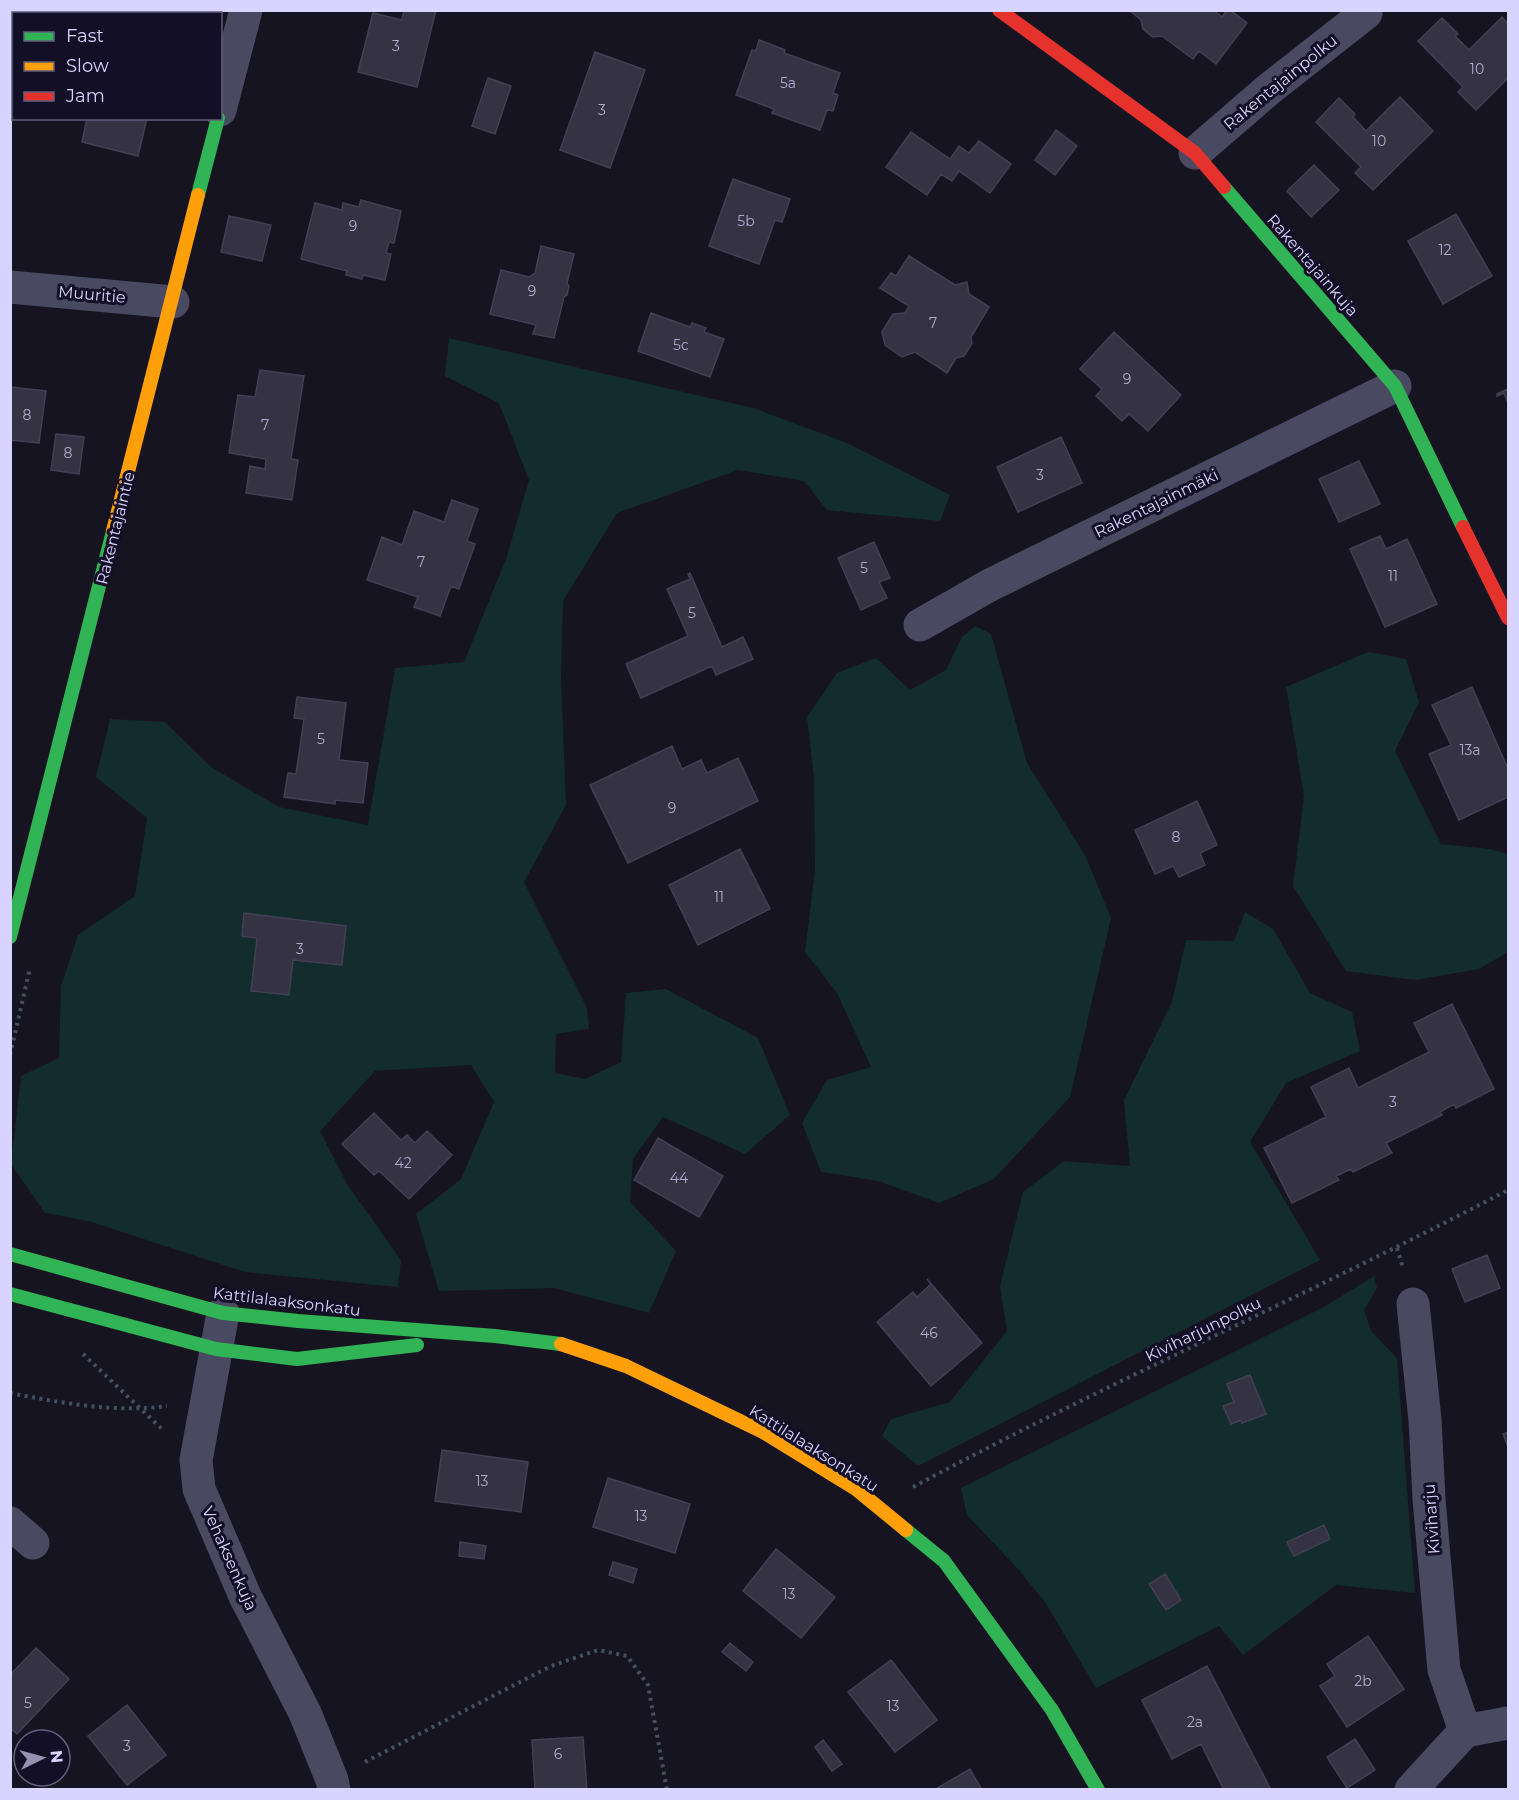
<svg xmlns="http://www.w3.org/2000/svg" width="1519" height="1800" font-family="Montserrat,sans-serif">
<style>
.green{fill:#132c2d}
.building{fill:#343243;stroke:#433f54;stroke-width:1.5}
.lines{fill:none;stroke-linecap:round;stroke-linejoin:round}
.path{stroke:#44505f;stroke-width:4;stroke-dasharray:3 4.5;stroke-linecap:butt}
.street{stroke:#4a4962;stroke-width:33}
.fast{stroke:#30b455;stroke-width:14}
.slow{stroke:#ff9f0a;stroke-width:14}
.jam{stroke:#e5322d;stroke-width:14}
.labels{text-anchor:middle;stroke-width:6;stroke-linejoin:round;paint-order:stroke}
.number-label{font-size:14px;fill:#b0acd0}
.street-label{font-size:16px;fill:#d9d4ff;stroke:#130f26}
</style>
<rect width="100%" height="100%" fill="#161421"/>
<path class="green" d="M 449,338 L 753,408 L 847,443 L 950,495 L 940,521 L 827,510 L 804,481 L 738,470 L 617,513 L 563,601 L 561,679 L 566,805 L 524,882 L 587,1008 L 589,1029 L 556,1034 L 555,1073 L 585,1079 L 621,1062 L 626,993 L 666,989 L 758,1038 L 790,1115 L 745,1154 L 663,1117 L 633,1159 L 630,1202 L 676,1251 L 649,1313 L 554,1288 L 439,1291 L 416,1214 L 461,1179 L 494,1102 L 471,1065 L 375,1071 L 320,1131 L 347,1184 L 401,1260 L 398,1287 L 245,1272 L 88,1221 L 45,1213 L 11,1164 L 21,1076 L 59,1058 L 61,986 L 78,935 L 135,896 L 147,818 L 96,777 L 110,719 L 165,722 L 211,767 L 279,807 L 368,825 L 395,668 L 464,662 L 506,559 L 529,480 L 499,403 L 445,376 Z
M 975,626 L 991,634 L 1027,763 L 1085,855 L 1111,918 L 1070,1097 L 994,1179 L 939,1203 L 879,1181 L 821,1172 L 802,1123 L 827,1080 L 871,1067 L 837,993 L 805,952 L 815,870 L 814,778 L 807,717 L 837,673 L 876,658 L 910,690 L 946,670 L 962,637 Z
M 1368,652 L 1406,659 L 1419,702 L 1395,751 L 1441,844 L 1490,849 L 1508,854 L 1508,952 L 1479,969 L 1415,980 L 1346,971 L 1293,886 L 1304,796 L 1286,687 Z
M 1245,912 L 1273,929 L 1310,993 L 1352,1012 L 1360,1051 L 1286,1083 L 1250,1142 L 1320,1260 L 918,1466 L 882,1436 L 891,1419 L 950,1402 L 1007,1331 L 1000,1286 L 1023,1192 L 1064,1161 L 1130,1166 L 1124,1100 L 1172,1002 L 1186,940 L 1234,941 Z
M 1374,1276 L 1377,1288 L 1364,1310 L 1371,1331 L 1397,1358 L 1415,1593 L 1336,1585 L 1243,1655 L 1219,1626 L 1096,1688 L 1045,1602 L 1018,1569 L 967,1515 L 961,1488 L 1324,1307 Z"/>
<path class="building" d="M 10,10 L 23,10 L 23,14 L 14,14 L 14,35 L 10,35 Z
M 112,10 L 173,10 L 172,14 L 112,14 Z
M 404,10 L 436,10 L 417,87 L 358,72 L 373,13 L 402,20 Z
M 1129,10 L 1213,10 L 1222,17 L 1227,10 L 1230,10 L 1247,23 L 1216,64 L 1199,51 L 1193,59 L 1162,36 L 1153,37 L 1143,29 L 1141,20 Z
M 1502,17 L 1508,24 L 1508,78 L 1476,110 L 1458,92 L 1463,87 L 1418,41 L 1442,18 L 1458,34 L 1455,36 L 1469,50 Z
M 759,40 L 785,50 L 784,53 L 840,73 L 833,93 L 838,95 L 833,111 L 827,110 L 820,130 L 772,113 L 774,109 L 736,95 L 752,50 L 756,51 Z
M 595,52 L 645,70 L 610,168 L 560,150 Z
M 488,78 L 511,86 L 495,134 L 472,126 Z
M 10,89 L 14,90 L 10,114 Z
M 1400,97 L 1433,131 L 1373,190 L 1355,173 L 1361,167 L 1316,122 L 1339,98 L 1355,114 L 1353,117 L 1366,131 Z
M 87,118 L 147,118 L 138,156 L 82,142 Z
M 1056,130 L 1077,146 L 1055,175 L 1035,160 Z
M 911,132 L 950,159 L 959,146 L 969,153 L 979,141 L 1011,164 L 990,193 L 959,171 L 952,181 L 941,174 L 927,195 L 886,167 Z
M 1314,165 L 1339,190 L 1311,217 L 1287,191 Z
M 733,179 L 790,199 L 782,222 L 775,220 L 759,264 L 709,246 Z
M 361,200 L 401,211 L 394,243 L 389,242 L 386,253 L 391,254 L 385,280 L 363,275 L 362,279 L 346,275 L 347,271 L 301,259 L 315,203 L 342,210 L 343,203 L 359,207 Z
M 1456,214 L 1492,276 L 1443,304 L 1408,241 Z
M 229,216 L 271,225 L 262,261 L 221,252 Z
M 541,246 L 574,254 L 567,283 L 569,286 L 567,295 L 564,297 L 554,338 L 533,334 L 536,325 L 490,314 L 501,270 L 529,277 L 535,273 Z
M 909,256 L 955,285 L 967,282 L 969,294 L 989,307 L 971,337 L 972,343 L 964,356 L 956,358 L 947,373 L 915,352 L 902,357 L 885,345 L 882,332 L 893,314 L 905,313 L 909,306 L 880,288 L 891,273 L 896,276 Z
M 651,313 L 690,327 L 692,323 L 706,328 L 704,332 L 724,339 L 710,377 L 638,351 Z
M 1114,332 L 1181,395 L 1148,431 L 1129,414 L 1122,421 L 1096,396 L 1102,389 L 1080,369 Z
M 260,370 L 304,376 L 291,459 L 298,460 L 292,500 L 246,493 L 250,466 L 265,469 L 266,459 L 229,453 L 238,395 L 255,397 Z
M 10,387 L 46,391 L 39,443 L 10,440 Z
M 1508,389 L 1508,403 L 1504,393 L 1497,396 L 1497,394 Z
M 56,434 L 84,437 L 79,474 L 51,470 Z
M 1061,437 L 1082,483 L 1018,512 L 997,467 Z
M 1359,461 L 1380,504 L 1339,522 L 1319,479 Z
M 452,500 L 478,509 L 467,541 L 475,544 L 459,589 L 451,586 L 440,616 L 414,607 L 418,597 L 367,580 L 382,537 L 402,545 L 414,511 L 444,522 Z
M 1380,536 L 1386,549 L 1407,539 L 1437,604 L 1385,627 L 1350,549 Z
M 874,542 L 890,578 L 879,582 L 887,598 L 861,610 L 838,558 Z
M 690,573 L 722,647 L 743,637 L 753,659 L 716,675 L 712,666 L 641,698 L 626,664 L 688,636 L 667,589 L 690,579 L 688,574 Z
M 1472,687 L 1508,769 L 1508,797 L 1459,820 L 1429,754 L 1451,745 L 1432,705 Z
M 297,697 L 346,703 L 339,760 L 368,763 L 363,803 L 335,800 L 335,804 L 284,797 L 288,773 L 296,774 L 304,719 L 294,718 Z
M 672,746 L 682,769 L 701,760 L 707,773 L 738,758 L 758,801 L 628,863 L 590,785 Z
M 1197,801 L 1217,845 L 1200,853 L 1205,865 L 1179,877 L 1173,866 L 1155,874 L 1135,830 Z
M 740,849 L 770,909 L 698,945 L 669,885 Z
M 244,913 L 346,926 L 342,965 L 293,960 L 289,995 L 251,991 L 257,938 L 242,936 Z
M 1452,1004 L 1494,1089 L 1456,1108 L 1454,1104 L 1440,1112 L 1442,1115 L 1386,1143 L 1392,1153 L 1353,1172 L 1351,1169 L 1336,1176 L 1339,1180 L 1292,1203 L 1264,1148 L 1326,1117 L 1311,1087 L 1349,1068 L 1358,1088 L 1429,1052 L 1414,1023 Z
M 374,1113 L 401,1140 L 407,1135 L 415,1143 L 427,1131 L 452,1155 L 409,1199 L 379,1171 L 374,1175 L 342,1144 Z
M 658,1138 L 723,1176 L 699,1217 L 634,1180 Z
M 1487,1255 L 1500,1288 L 1465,1302 L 1452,1269 Z
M 927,1279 L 982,1343 L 931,1386 L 877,1322 L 913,1292 L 917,1297 L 931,1284 Z
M 1250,1375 L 1266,1414 L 1242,1423 L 1241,1420 L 1231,1424 L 1223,1406 L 1234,1402 L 1227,1384 Z
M 1508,1432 L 1508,1447 L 1503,1434 Z
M 442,1450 L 528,1462 L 521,1512 L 435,1501 Z
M 608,1478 L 690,1504 L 675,1553 L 593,1527 Z
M 1324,1525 L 1330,1539 L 1294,1556 L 1287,1542 Z
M 460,1542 L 486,1546 L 484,1559 L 459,1556 Z
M 776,1549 L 835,1597 L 801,1638 L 743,1591 Z
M 613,1562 L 637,1569 L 633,1583 L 609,1575 Z
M 1165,1574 L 1181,1600 L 1166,1610 L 1149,1584 Z
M 1368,1636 L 1404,1689 L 1347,1727 L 1320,1686 L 1335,1676 L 1327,1664 Z
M 730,1643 L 753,1662 L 746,1671 L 722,1652 Z
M 36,1648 L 69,1679 L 17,1734 L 10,1728 L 10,1675 Z
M 891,1660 L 937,1720 L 895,1752 L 848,1692 Z
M 1207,1666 L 1271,1790 L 1224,1790 L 1201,1744 L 1172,1759 L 1142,1700 Z
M 127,1705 L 166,1755 L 127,1785 L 88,1736 Z
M 583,1737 L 587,1790 L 535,1790 L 532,1740 Z
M 1355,1739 L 1375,1770 L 1347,1788 L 1327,1757 Z
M 823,1740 L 842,1764 L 832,1771 L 815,1747 Z
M 970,1769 L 982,1790 L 934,1790 Z"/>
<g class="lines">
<path class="path" d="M 10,1055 L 30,968
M 1397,1248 L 1403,1268
M 83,1354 L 164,1431
M 10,1393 C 61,1403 116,1413 167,1406
M 913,1487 C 1109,1382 1312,1293 1508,1190
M 365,1762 L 551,1666 L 598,1650 L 627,1656 L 648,1685 L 667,1790"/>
<path class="street" d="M 220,110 L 246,10
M 1195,153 L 1269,89 L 1366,13
M 10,287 L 173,302
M 920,625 L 990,585 L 1395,386
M 1413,1304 L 1425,1420 L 1429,1499 L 1444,1670 L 1465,1731
M 223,1313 L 196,1460 L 199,1489 L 245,1596 L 305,1713 L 332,1780 L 334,1790
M 10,1523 L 33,1543
M 1411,1790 L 1465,1731 L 1508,1723"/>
<path class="fast" d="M 1224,187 L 1395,386 L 1463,527
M 198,195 L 218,118
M 10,937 L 113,531
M 10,1254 L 223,1313 L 298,1321 L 495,1336 L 561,1344
M 10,1294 L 216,1349 L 297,1359 L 417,1345
M 906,1530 L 944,1561 L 1052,1710 L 1098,1790"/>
<path class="slow" d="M 113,531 L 198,195
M 561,1344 L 626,1366 L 763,1432 L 856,1489 L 906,1530"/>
<path class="jam" d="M 999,10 L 1195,153 L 1224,187
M 1463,527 L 1508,618"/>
</g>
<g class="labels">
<g class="number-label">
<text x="396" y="51">3</text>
<text x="1477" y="74">10</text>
<text x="788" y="88">5a</text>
<text x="602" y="115">3</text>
<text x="1379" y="146">10</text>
<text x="746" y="226">5b</text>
<text x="353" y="231">9</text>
<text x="1445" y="255">12</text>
<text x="532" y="296">9</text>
<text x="933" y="328">7</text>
<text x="681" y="350">5c</text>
<text x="1127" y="384">9</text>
<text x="27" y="420">8</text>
<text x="265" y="430">7</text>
<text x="68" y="458">8</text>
<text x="1040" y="480">3</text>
<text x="421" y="567">7</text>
<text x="864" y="573">5</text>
<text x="1393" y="581">11</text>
<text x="692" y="618">5</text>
<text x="321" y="744">5</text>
<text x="1470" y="755">13a</text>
<text x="672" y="813">9</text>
<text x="1176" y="842">8</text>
<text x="719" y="902">11</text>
<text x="300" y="954">3</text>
<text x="1393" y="1107">3</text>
<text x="403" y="1168">42</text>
<text x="679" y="1183">44</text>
<text x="929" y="1338">46</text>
<text x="482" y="1486">13</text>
<text x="641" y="1521">13</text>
<text x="789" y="1599">13</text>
<text x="1363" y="1686">2b</text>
<text x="28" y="1708">5</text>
<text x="893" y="1711">13</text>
<text x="1195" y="1727">2a</text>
<text x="127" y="1751">3</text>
<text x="558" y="1759">6</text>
</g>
<g class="street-label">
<text transform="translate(1280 82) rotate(-39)" y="6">Rakentajainpolku</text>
<text transform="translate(1313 265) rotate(49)" y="6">Rakentajainkuja</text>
<text transform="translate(92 294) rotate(5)" y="6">Muuritie</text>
<text transform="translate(1156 503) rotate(-26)" y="6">Rakentajainmäki</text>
<text transform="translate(115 528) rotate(-76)" y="6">Rakentajaintie</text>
<text transform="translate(287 1301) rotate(7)" y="6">Kattilalaaksonkatu</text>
<text transform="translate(1203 1329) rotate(-26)" y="6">Kiviharjunpolku</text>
<text transform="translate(814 1448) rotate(32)" y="6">Kattilalaaksonkatu</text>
<text transform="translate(1431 1519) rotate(-94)" y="6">Kiviharju</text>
<text transform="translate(230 1558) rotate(66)" y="6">Vehaksenkuja</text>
</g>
</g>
<rect width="1519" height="1800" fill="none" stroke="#d9d4ff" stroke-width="24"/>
<rect x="12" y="12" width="210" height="108" fill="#130f26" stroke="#625e7d" stroke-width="1.5"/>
<rect x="24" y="32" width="30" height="9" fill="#30b455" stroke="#625e7d" stroke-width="1.5"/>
<text x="66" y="42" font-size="18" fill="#d9d4ff">Fast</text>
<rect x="24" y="62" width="30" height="9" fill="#ff9f0a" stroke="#625e7d" stroke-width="1.5"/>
<text x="66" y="72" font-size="18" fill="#d9d4ff">Slow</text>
<rect x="24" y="92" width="30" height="9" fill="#e5322d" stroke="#625e7d" stroke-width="1.5"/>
<text x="66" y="102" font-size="18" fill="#d9d4ff">Jam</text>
<g transform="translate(42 1758) rotate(85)"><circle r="28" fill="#130f26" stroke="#625e7d" stroke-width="1.5"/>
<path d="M0-4.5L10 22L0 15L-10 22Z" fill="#9591b1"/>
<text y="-9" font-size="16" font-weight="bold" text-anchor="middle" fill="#d9d4ff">N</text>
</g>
</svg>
